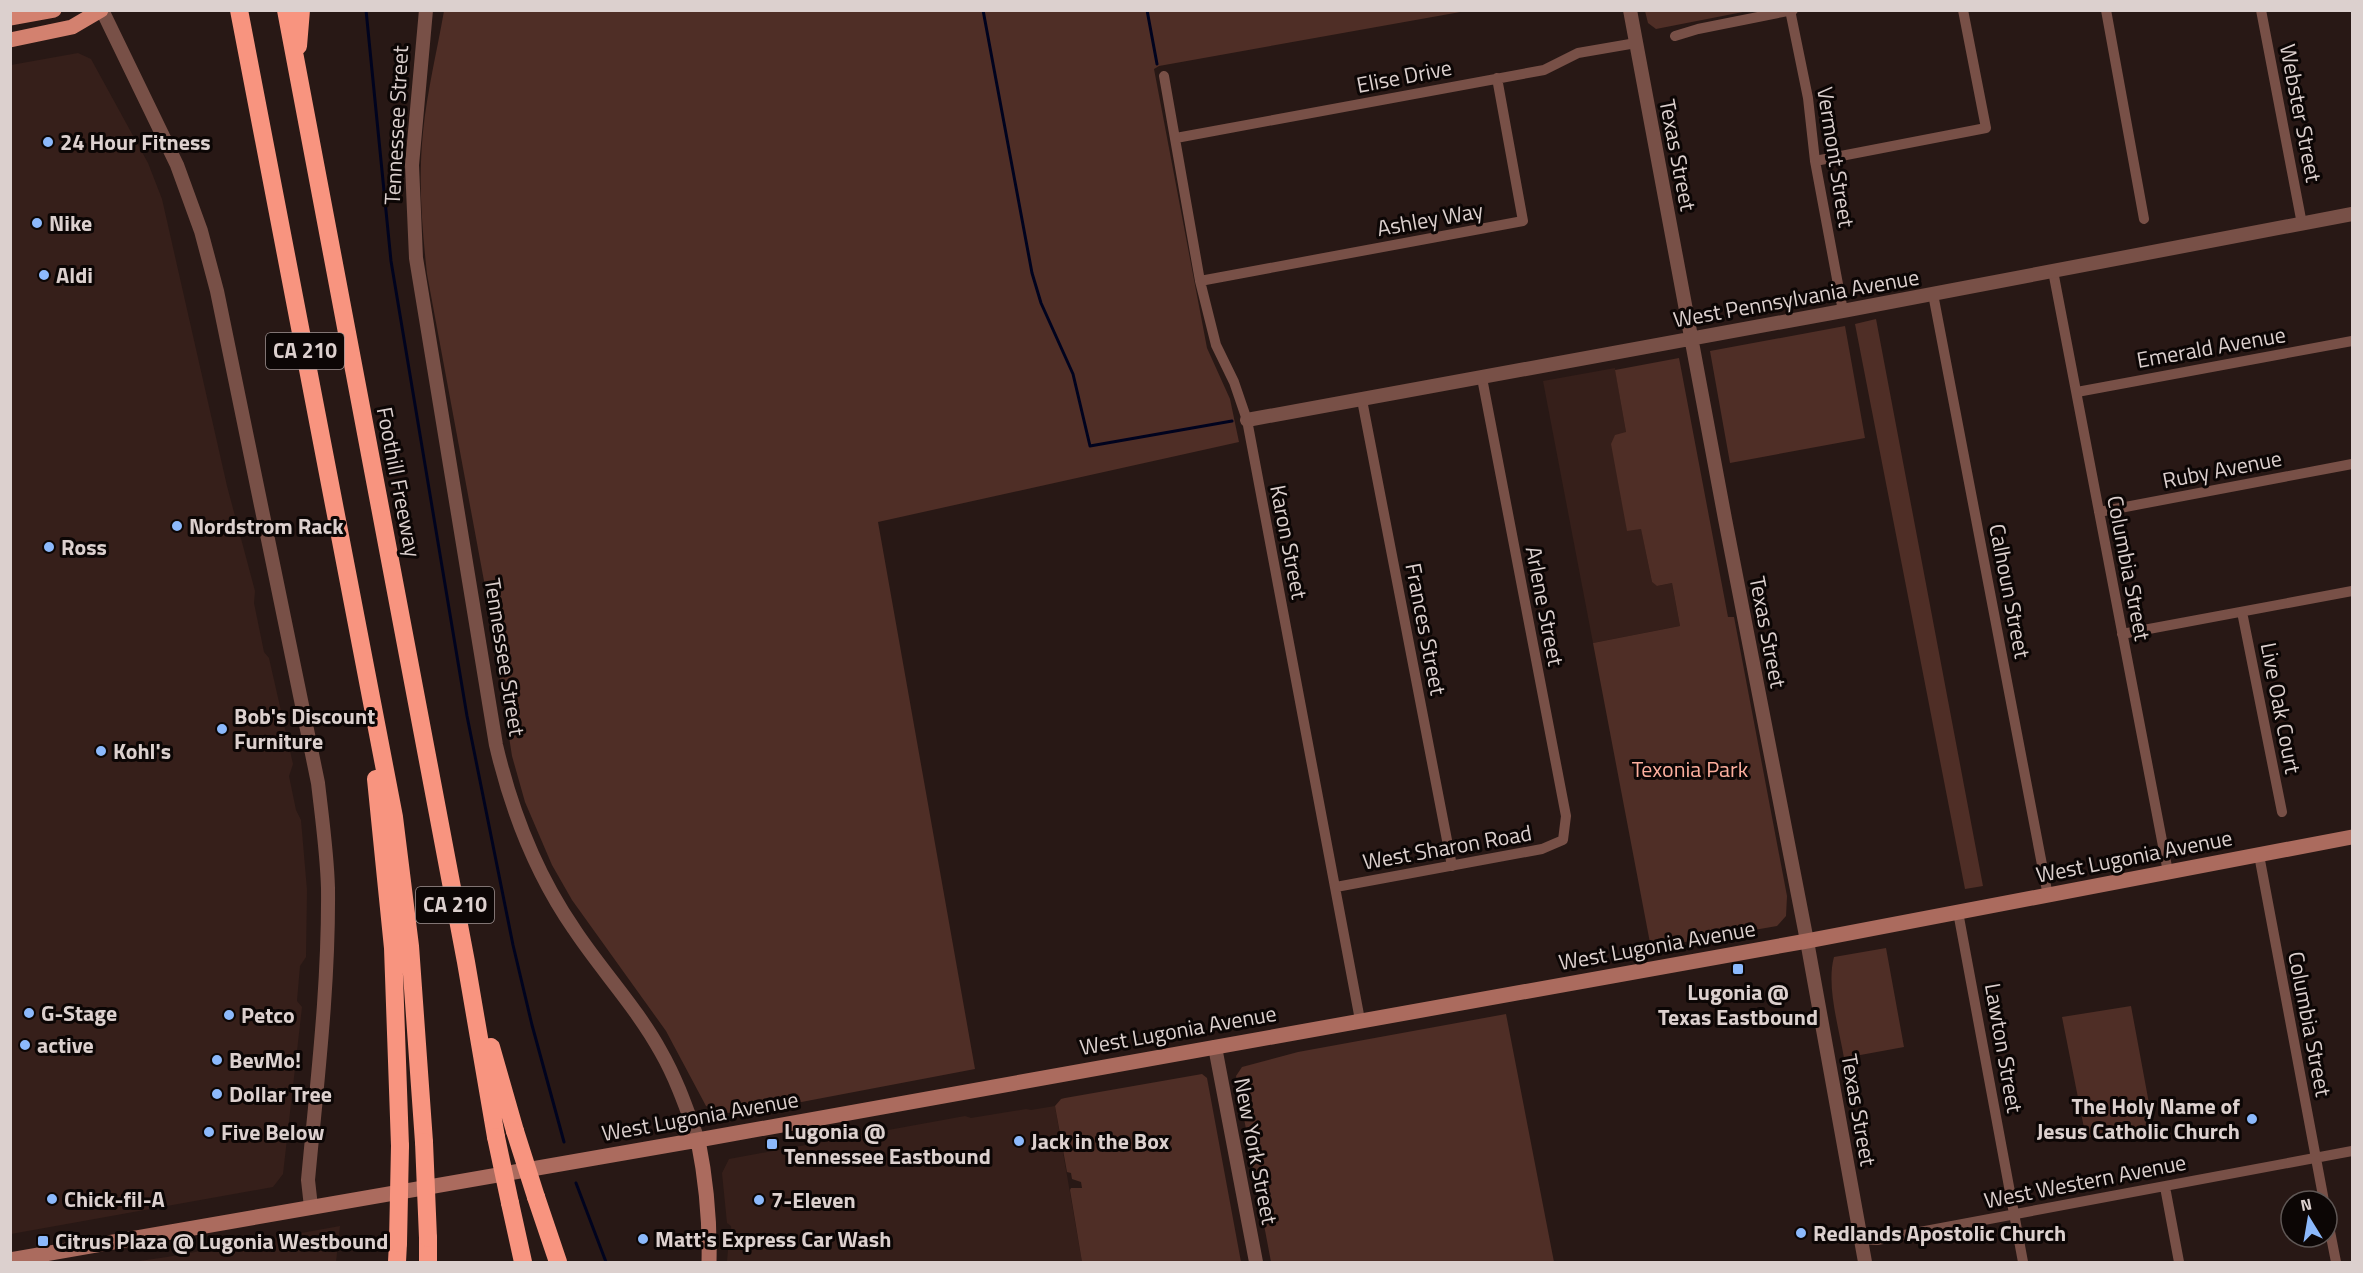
<svg xmlns="http://www.w3.org/2000/svg" width="2363" height="1273" font-family="'Titillium Web',sans-serif">
<style>
.built{fill:#361f1a}
.green{fill:#4f2e26}
.lines{fill:none;stroke-linecap:round;stroke-linejoin:round}
.stream{stroke:#00031e;stroke-width:3}
.minor{stroke:#785047;stroke-width:10}
.tertiary{stroke:#785047;stroke-width:14}
.secondary{stroke:#ab6b5e;stroke-width:15}
.primary{stroke:#d3816f;stroke-width:15}
.motorway{stroke:#f8947f;stroke-width:18}
.motorway-bridge{stroke:#f8947f;stroke-width:18}
.poi-dot{fill:#8cb9fc;stroke:#0c0605;stroke-width:2}
.labels{text-anchor:middle;stroke-width:6;stroke-linejoin:round;paint-order:stroke}
.shield{fill:#0c0605;stroke:#9e9392;stroke-width:1.5}
.shield-label{font-size:21px;font-weight:bold;fill:#dcd0ce}
.street-label{font-size:22px;fill:#dcd0ce;stroke:#0c0605}
.poi-label{font-size:22px;font-weight:bold;fill:#dcd0ce;stroke:#0c0605;text-anchor:start}
.park-label{font-size:22px;fill:#fdaf9e;stroke:#0c0605}
</style>
<rect width="100%" height="100%" fill="#281815"/>
<path class="built" d="M 78,53 L 91,59 L 148,163 L 162,199 L 227,486 L 255,591 L 254,603 L 264,652 L 269,658 L 293,764 L 289,776 L 296,810 L 301,820 L 307,890 L 306,957 L 300,966 L 297,1001 L 302,1007 L 283,1174 L 273,1187 L 11,1234 L 11,65 Z
M 1615,368 L 1626,432 L 1627,530 L 1641,528 L 1652,582 L 1658,586 L 1672,583 L 1680,626 L 1593,643 L 1543,381 Z
M 1055,1106 L 1082,1262 L 727,1262 L 728,1250 L 732,1247 L 731,1226 L 727,1223 L 722,1173 L 729,1159 L 965,1116 L 971,1118 L 1026,1109 L 1031,1110 Z
M 340,1226 L 336,1262 L 132,1262 L 167,1257 Z"/>
<path class="green" d="M 444,11 L 1466,11 L 1159,66 L 1154,69 L 1207,348 L 1230,399 L 1239,442 L 878,522 L 975,1069 L 754,1111 L 727,1113 L 706,1106 L 666,1031 L 572,900 L 552,865 L 525,802 L 512,756 L 487,597 L 427,274 C 422,227 418,180 423,132 C 427,92 437,51 444,11 Z
M 1645,11 L 1645,10 L 1748,11 L 1656,29 L 1648,23 Z
M 1876,319 L 1983,886 L 1965,889 L 1855,324 Z
M 1845,326 L 1865,438 L 1730,463 L 1710,351 Z
M 1679,358 L 1728,617 L 1734,617 L 1787,896 L 1786,916 L 1777,926 L 1651,948 L 1593,643 L 1680,626 L 1672,583 L 1657,586 L 1652,582 L 1641,529 L 1627,531 L 1611,444 L 1615,435 L 1626,432 L 1615,370 Z
M 1886,948 L 1904,1047 L 1844,1058 C 1839,1028 1826,986 1834,957 Z
M 2131,1006 L 2153,1125 L 2086,1138 L 2062,1017 Z
M 1506,1014 L 1554,1262 L 1271,1262 L 1236,1076 L 1242,1067 L 1298,1052 Z
M 1202,1074 L 1207,1078 L 1241,1262 L 1082,1262 L 1070,1190 L 1071,1188 L 1082,1188 L 1081,1182 L 1072,1179 L 1071,1173 L 1067,1172 L 1055,1106 L 1061,1099 L 1065,1098 Z"/>
<g class="lines">
<path class="stream" d="M 366,10 L 391,261 L 467,716 L 513,945 L 532,1025 L 564,1142
M 983,10 L 1032,273 L 1041,303 L 1073,374 L 1090,446 L 1232,421
M 1147,10 L 1157,64
M 576,1183 L 606,1262"/>
<path class="minor" d="M 1790,10 L 1808,98 L 1815,161 L 1843,311
M 2106,10 L 2144,219
M 2261,10 L 2302,224
M 1675,36 L 1698,29 L 1793,10
M 1164,76 L 1200,281 L 1216,345 L 1234,382 L 1247,420 L 1360,1020
M 1176,138 L 1544,70 L 1578,53 L 1636,43
M 1815,161 L 1986,128 L 1963,10
M 2053,271 L 2168,872
M 1200,281 L 1523,221 L 1497,78
M 1933,294 L 2048,896
M 2077,392 L 2352,341
M 1362,400 L 1452,866
M 2099,512 L 2352,464
M 2242,612 L 2282,812
M 2122,634 L 2352,591
M 2259,855 L 2324,1201
M 1336,887 L 1542,849 L 1563,840 L 1566,816 L 1482,378
M 1958,912 L 2023,1262
M 2165,1187 L 2179,1262
M 2327,1216 L 2336,1262
M 1861,1239 L 1877,1240 L 2352,1151"/>
<path class="tertiary" d="M 102,10 L 177,165 L 201,231 L 217,291 L 318,783 C 322,818 327,853 328,888 C 329,985 317,1083 308,1180 L 311,1207
M 426,10 L 412,165 L 416,258 L 496,745 C 511,809 536,874 574,929 C 601,970 637,1008 661,1052 C 677,1080 687,1110 698,1140
M 1630,10 L 1725,519 L 1807,941 L 1865,1262
M 1247,420 L 1848,310 L 2352,214
M 1215,1047 L 1256,1262"/>
<path class="secondary" d="M 698,1140 C 706,1180 710,1221 709,1262
M 10,1260 L 698,1140 L 1807,941 L 2352,837"/>
<path class="primary" d="M 10,18 L 54,10
M 10,40 L 72,27 L 101,10"/>
<path class="motorway" d="M 239,10 L 394,817 L 410,946 L 424,1142
M 286,10 L 466,962 L 496,1137
M 298,46 L 301,10
M 376,779 L 393,948 L 400,1146
M 491,1047 L 515,1131
M 536,1197 L 558,1262
M 510,1203 L 523,1262
M 428,1238 L 428,1262
M 397,1262 L 398,1243"/>
<path class="motorway-bridge" d="M 515,1131 L 536,1197
M 496,1137 L 510,1203
M 424,1142 L 428,1238
M 398,1243 L 400,1146"/>
</g>
<g class="poi-dot">
<circle cx="48" cy="142" r="6"/>
<circle cx="37" cy="223" r="6"/>
<circle cx="44" cy="275" r="6"/>
<circle cx="177" cy="526" r="6"/>
<circle cx="49" cy="547" r="6"/>
<circle cx="222" cy="729" r="6"/>
<circle cx="101" cy="751" r="6"/>
<rect x="1732" y="963" width="12" height="12" rx="3"/>
<circle cx="29" cy="1013" r="6"/>
<circle cx="229" cy="1015" r="6"/>
<circle cx="25" cy="1045" r="6"/>
<circle cx="217" cy="1060" r="6"/>
<circle cx="217" cy="1094" r="6"/>
<circle cx="2252" cy="1119" r="6"/>
<circle cx="209" cy="1132" r="6"/>
<circle cx="1019" cy="1141" r="6"/>
<rect x="766" y="1138" width="12" height="12" rx="3"/>
<circle cx="52" cy="1199" r="6"/>
<circle cx="759" cy="1200" r="6"/>
<circle cx="1801" cy="1233" r="6"/>
<circle cx="643" cy="1239" r="6"/>
<rect x="37" y="1235" width="12" height="12" rx="3"/>
</g>
<g class="labels">
<g class="shield">
<rect x="266" y="333" width="78" height="36" rx="4.5"/>
<rect x="416" y="887" width="78" height="36" rx="4.5"/>
</g>
<g class="shield-label">
<text x="305" y="358">CA 210</text>
<text x="455" y="912">CA 210</text>
</g>
<g class="street-label">
<text transform="translate(1404 76) rotate(-11)" y="8">Elise Drive</text>
<text transform="translate(2301 113) rotate(79)" y="8">Webster Street</text>
<text transform="translate(396 125) rotate(-87)" y="8">Tennessee Street</text>
<text transform="translate(1678 155) rotate(79)" y="8">Texas Street</text>
<text transform="translate(1836 157) rotate(81)" y="8">Vermont Street</text>
<text transform="translate(1430 219) rotate(-10)" y="8">Ashley Way</text>
<text transform="translate(1796 298) rotate(-10)" y="8">West Pennsylvania Avenue</text>
<text transform="translate(2211 347) rotate(-10)" y="8">Emerald Avenue</text>
<text transform="translate(2222 469) rotate(-11)" y="8">Ruby Avenue</text>
<text transform="translate(399 482) rotate(79)" y="8">Foothill Freeway</text>
<text transform="translate(1289 542) rotate(79)" y="8">Karon Street</text>
<text transform="translate(2129 568) rotate(79)" y="8">Columbia Street</text>
<text transform="translate(2010 591) rotate(79)" y="8">Calhoun Street</text>
<text transform="translate(1545 606) rotate(79)" y="8">Arlene Street</text>
<text transform="translate(1426 629) rotate(79)" y="8">Frances Street</text>
<text transform="translate(1768 632) rotate(79)" y="8">Texas Street</text>
<text transform="translate(505 657) rotate(81)" y="8">Tennessee Street</text>
<text transform="translate(2281 708) rotate(79)" y="8">Live Oak Court</text>
<text transform="translate(1447 847) rotate(-10)" y="8">West Sharon Road</text>
<text transform="translate(2134 856) rotate(-11)" y="8">West Lugonia Avenue</text>
<text transform="translate(1657 945) rotate(-10)" y="8">West Lugonia Avenue</text>
<text transform="translate(2310 1024) rotate(79)" y="8">Columbia Street</text>
<text transform="translate(1178 1030) rotate(-10)" y="8">West Lugonia Avenue</text>
<text transform="translate(2004 1048) rotate(80)" y="8">Lawton Street</text>
<text transform="translate(1859 1110) rotate(80)" y="8">Texas Street</text>
<text transform="translate(700 1116) rotate(-10)" y="8">West Lugonia Avenue</text>
<text transform="translate(1256 1151) rotate(79)" y="8">New York Street</text>
<text transform="translate(2085 1181) rotate(-11)" y="8">West Western Avenue</text>
</g>
<g class="poi-label">
<text x="60" y="150">24 Hour Fitness</text>
<text x="49" y="231">Nike</text>
<text x="56" y="283">Aldi</text>
<text x="189" y="534">Nordstrom Rack</text>
<text x="61" y="555">Ross</text>
<text x="234" y="724">Bob's Discount<tspan x="234" dy="25">Furniture</tspan></text>
<text x="113" y="759">Kohl's</text>
<text x="1738" y="1000" text-anchor="middle">Lugonia @<tspan x="1738" dy="25">Texas Eastbound</tspan></text>
<text x="41" y="1021">G-Stage</text>
<text x="241" y="1023">Petco</text>
<text x="37" y="1053">active</text>
<text x="229" y="1068">BevMo!</text>
<text x="229" y="1102">Dollar Tree</text>
<text x="2240" y="1114" text-anchor="end">The Holy Name of<tspan x="2240" dy="25">Jesus Catholic Church</tspan></text>
<text x="784" y="1139">Lugonia @<tspan x="784" dy="25">Tennessee Eastbound</tspan></text>
<text x="221" y="1140">Five Below</text>
<text x="1031" y="1149">Jack in the Box</text>
<text x="64" y="1207">Chick-fil-A</text>
<text x="771" y="1208">7-Eleven</text>
<text x="1813" y="1241">Redlands Apostolic Church</text>
<text x="655" y="1247">Matt's Express Car Wash</text>
<text x="55" y="1249">Citrus Plaza @ Lugonia Westbound</text>
</g>
<g class="park-label">
<text x="1690" y="777">Texonia Park</text>
</g>
</g>
<rect width="2363" height="1273" fill="none" stroke="#dcd0ce" stroke-width="24"/>
<g transform="translate(2309 1219) rotate(349)"><circle r="28" fill="#0c0605" stroke="#5f5755" stroke-width="1.5"/>
<path d="M0-4.5L10 22L0 15L-10 22Z" fill="#8cb9fc"/>
<text y="-9" font-size="16" font-weight="bold" text-anchor="middle" fill="#dcd0ce">N</text>
</g>
</svg>
